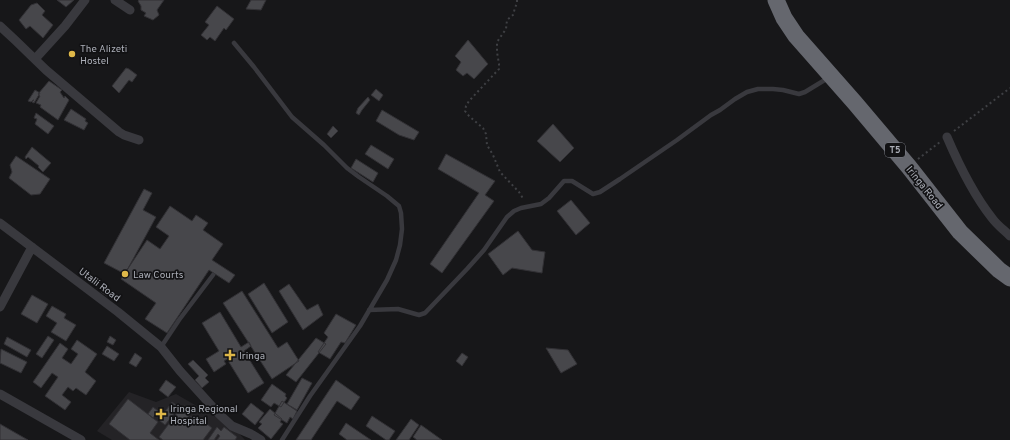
<svg xmlns="http://www.w3.org/2000/svg" width="1010" height="440" font-family="Overpass,sans-serif">
<style>
.built{fill:#242326}
.building{fill:#47474b;stroke:#323135}
.lines{fill:none;stroke-linecap:round;stroke-linejoin:round}
.path{stroke:#3f4044;stroke-width:2;stroke-dasharray:2 3;stroke-linecap:butt}
.lane{stroke:#39393e;stroke-width:4.5}
.street{stroke:#39393e;stroke-width:9}
.highway{stroke:#65676e;stroke-width:17}
.poi-dot{fill:#dfb849;stroke:#121214;stroke-width:1.5}
.labels{text-anchor:middle;stroke-width:3.5;stroke-linejoin:round;paint-order:stroke}
.shield{fill:#121214;stroke:#7d7f86;stroke-width:1}
.shield-label{font-size:9px;font-weight:bold;fill:#abaeb7}
.poi-label{font-size:10px;fill:#abaeb7;stroke:#121214;text-anchor:start}
.street-label{font-size:10px;fill:#abaeb7;stroke:#121214}
</style>
<rect width="100%" height="100%" fill="#171719"/>
<path class="built" d="M 129,392 L 156,402 L 176,394 L 233,427 L 245,440 L 112,440 L 97,431 Z"/>
<path class="building" d="M 57,0 L 74,0 L 66,7 Z
M 139,0 L 164,0 L 157,10 L 159,15 L 153,20 L 144,16 L 146,13 L 141,10 L 141,6 L 138,1 Z
M 251,0 L 266,0 L 261,10 L 246,9 Z
M 37,3 L 45,11 L 42,15 L 53,25 L 43,38 L 30,26 L 26,29 L 19,20 L 31,5 Z
M 217,6 L 234,19 L 226,30 L 224,28 L 215,41 L 210,37 L 207,40 L 201,35 L 209,25 L 205,22 Z
M 468,40 L 488,64 L 474,79 L 467,73 L 463,76 L 456,70 L 461,62 L 455,56 Z
M 126,68 L 129,69 L 137,75 L 132,82 L 129,80 L 119,93 L 112,86 Z
M 49,81 L 62,90 L 60,92 L 64,98 L 65,96 L 69,100 L 58,120 L 40,107 L 41,105 L 36,103 L 40,96 L 38,94 Z
M 376,89 L 383,95 L 379,101 L 371,95 Z
M 35,90 L 40,93 L 34,103 L 32,102 L 34,100 L 33,100 L 31,102 L 28,101 Z
M 368,97 L 370,100 L 362,110 L 359,115 L 356,113 L 358,108 Z
M 71,109 L 86,119 L 85,121 L 88,123 L 84,130 L 64,120 Z
M 382,110 L 419,132 L 414,140 L 399,135 L 376,121 Z
M 36,113 L 54,126 L 48,134 L 35,124 L 37,119 L 34,118 Z
M 553,124 L 574,148 L 560,162 L 537,141 Z
M 333,126 L 338,131 L 331,138 L 327,134 Z
M 371,145 L 394,159 L 388,169 L 365,154 Z
M 32,147 L 51,163 L 43,172 L 38,167 L 39,166 L 28,157 L 26,159 L 25,157 Z
M 446,154 L 495,181 L 485,195 L 494,201 L 442,273 L 430,264 L 479,193 L 438,169 Z
M 16,156 L 50,179 L 40,194 L 31,195 L 9,178 L 12,172 L 10,165 Z
M 356,159 L 378,173 L 373,182 L 351,168 Z
M 144,189 L 152,193 L 143,210 L 156,217 L 125,274 L 104,263 Z
M 571,200 L 590,223 L 576,235 L 557,211 Z
M 170,206 L 192,221 L 196,215 L 208,223 L 203,230 L 223,244 L 212,260 L 235,275 L 229,283 L 209,270 L 167,333 L 145,319 L 156,303 L 121,279 L 147,240 L 160,249 L 169,236 L 156,227 Z
M 518,231 L 532,250 L 545,252 L 542,273 L 512,268 L 503,275 L 488,254 Z
M 264,283 L 288,322 L 272,333 L 248,294 Z
M 289,284 L 307,310 L 318,304 L 323,315 L 303,330 L 279,291 Z
M 105,286 L 111,289 L 107,296 L 101,292 Z
M 242,291 L 278,348 L 287,342 L 299,361 L 272,379 L 223,303 Z
M 32,295 L 48,304 L 37,323 L 21,314 Z
M 52,306 L 66,314 L 64,318 L 76,325 L 66,341 L 51,332 L 57,323 L 46,316 Z
M 220,312 L 241,347 L 249,342 L 251,346 L 244,351 L 264,383 L 248,393 L 227,359 L 224,361 L 226,364 L 214,372 L 206,359 L 219,351 L 202,323 Z
M 336,314 L 356,325 L 345,343 L 341,342 L 330,359 L 318,352 L 328,337 L 324,333 Z
M 48,336 L 54,340 L 42,358 L 36,354 Z
M 110,336 L 116,340 L 113,345 L 107,342 Z
M 7,337 L 31,350 L 27,357 L 4,344 Z
M 316,338 L 326,344 L 296,382 L 286,375 Z
M 77,340 L 97,354 L 85,372 L 96,381 L 86,395 L 76,388 L 73,391 L 68,387 L 62,395 L 71,402 L 65,410 L 45,396 L 58,377 L 52,373 L 41,388 L 33,382 L 60,343 L 68,349 L 62,358 L 71,364 L 78,354 L 71,349 Z
M 107,346 L 119,354 L 114,361 L 102,354 Z
M 546,348 L 568,350 L 577,364 L 561,373 Z
M 1,349 L 27,362 L 21,373 L 0,363 Z
M 135,353 L 142,358 L 136,367 L 129,363 Z
M 462,353 L 468,357 L 462,366 L 456,361 Z
M 193,360 L 208,375 L 205,378 L 209,382 L 202,388 L 195,380 L 199,376 L 188,364 Z
M 302,378 L 312,383 L 297,410 L 287,404 Z
M 166,380 L 176,387 L 168,397 L 159,390 Z
M 336,380 L 360,397 L 351,410 L 337,401 L 311,440 L 296,440 Z
M 272,384 L 286,394 L 285,396 L 287,398 L 281,407 L 274,403 L 271,407 L 261,400 Z
M 128,399 L 158,422 L 150,433 L 159,440 L 130,440 L 109,424 Z
M 282,401 L 297,411 L 293,419 L 290,417 L 287,423 L 274,415 Z
M 172,402 L 179,407 L 165,425 L 159,420 Z
M 251,403 L 264,413 L 255,425 L 242,414 Z
M 183,405 L 192,412 L 187,418 L 189,419 L 191,416 L 200,423 L 202,420 L 212,428 L 203,440 L 163,440 L 159,437 Z
M 153,407 L 158,411 L 153,418 L 148,414 Z
M 270,409 L 282,419 L 280,422 L 283,424 L 271,439 L 258,428 L 262,424 L 259,422 Z
M 372,416 L 395,431 L 389,440 L 386,440 L 366,426 Z
M 411,419 L 419,425 L 409,440 L 396,440 Z
M 346,423 L 371,440 L 347,440 L 339,434 Z
M 0,424 L 28,440 L 0,440 Z
M 421,425 L 442,440 L 417,440 L 413,437 Z
M 217,427 L 221,431 L 224,427 L 237,437 L 235,440 L 217,440 L 220,436 L 218,434 L 214,440 L 208,440 Z"/>
<g class="lines">
<path class="path" d="M 517,0 L 517,3 L 515,8 L 513,15 L 507,20 L 506,29 L 497,42 L 497,52 L 499,64 L 499,69 L 469,101 L 466,106 L 465,111 L 469,116 L 483,128 L 486,134 L 487,145 L 493,155 L 500,172 L 519,192 L 524,200
M 954,131 L 1010,88
M 918,159 L 940,142"/>
<path class="lane" d="M 234,43 L 254,67 L 292,117 L 324,145 L 347,168 L 359,177 L 387,196 L 399,206 L 401,213 L 402,229 L 400,245 L 396,260 L 387,280 L 360,326 L 310,396 L 282,440
M 369,310 L 398,309 L 419,315 L 425,313 L 467,269 L 484,250 L 507,217 L 514,211 L 521,208 L 541,204 L 549,198 L 564,181 L 572,181 L 593,194 L 600,192 L 620,179 L 677,140 L 711,115 L 720,110 L 735,99 L 747,92 L 758,89 L 773,89 L 783,90 L 799,94 L 805,92 L 828,78
M 161,347 L 179,320 L 213,275"/>
<path class="street" d="M 115,0 L 130,10
M 0,26 L 15,40 L 46,70 L 119,132 L 124,135 L 139,140
M 35,59 L 65,26 L 85,0
M 947,137 C 959,165 973,194 992,218 C 997,225 1004,230 1010,236
M 0,223 L 118,312 L 161,347 L 180,371 L 219,414 L 232,426 L 251,434 L 261,440
M 0,307 L 32,247
M 0,394 L 81,440"/>
<path class="highway" d="M 776,0 L 784,18 L 796,36 L 855,103 L 909,167 L 960,232 L 999,270 L 1010,278"/>
</g>
<g class="poi-dot">
<circle cx="72" cy="54" r="4"/>
<circle cx="125" cy="274" r="4"/>
<path d="M228 349h4v4h4v4h-4v4h-4v-4h-4v-4h4z"/>
<path d="M159 408h4v4h4v4h-4v4h-4v-4h-4v-4h4z"/>
</g>
<g class="labels">
<rect class="shield" x="885" y="143" width="20" height="14" rx="3"/>
<g class="shield-label">
<text x="895" y="153">T5</text>
</g>
<g class="poi-label">
<text x="80" y="52">The Alizeti<tspan x="80" dy="12">Hostel</tspan></text>
<text x="133" y="278">Law Courts</text>
<text x="239" y="359">Iringa</text>
<text x="170" y="412">Iringa Regional<tspan x="170" dy="12">Hospital</tspan></text>
</g>
<g class="street-label">
<text transform="translate(925 187) rotate(51)" y="4">Iringa Road</text>
<text transform="translate(100 284) rotate(37)" y="4">Utalii Road</text>
</g>
</g>
</svg>
